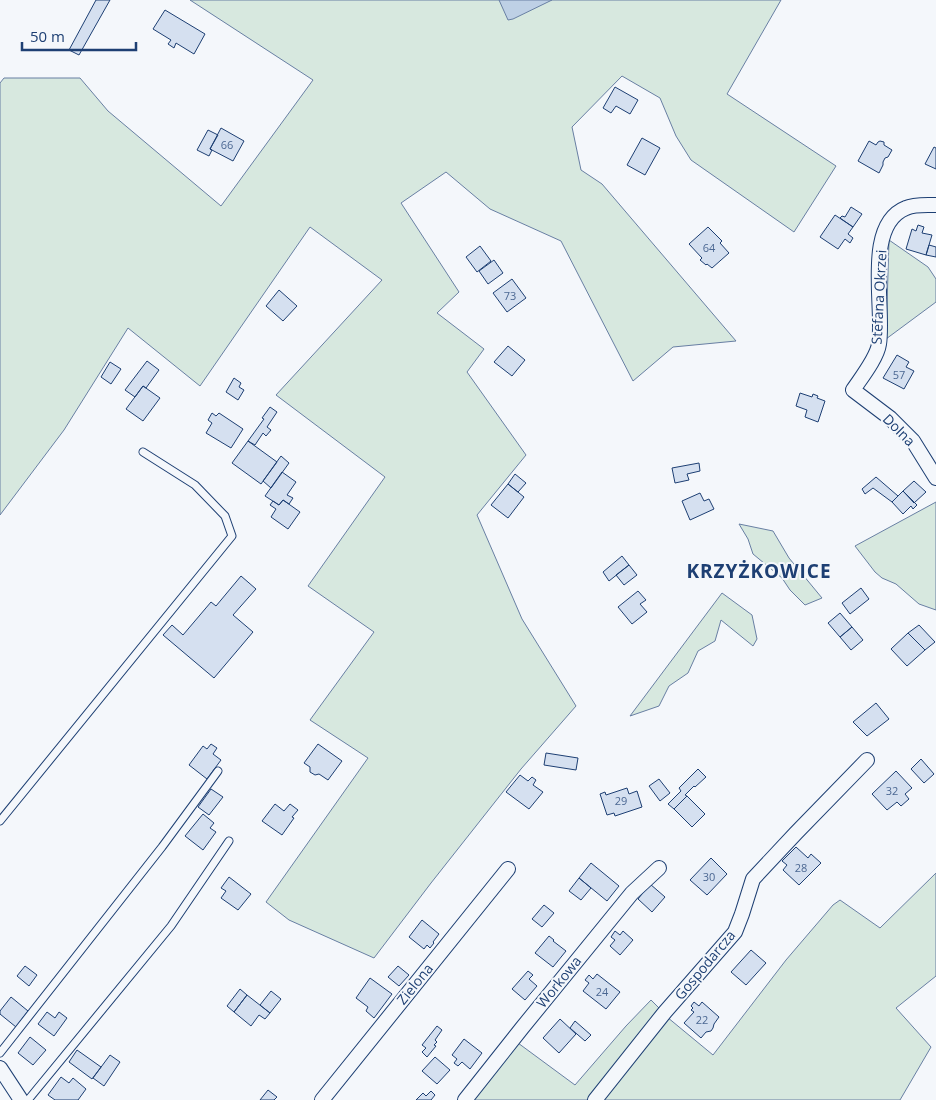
<svg xmlns="http://www.w3.org/2000/svg" width="936" height="1100" font-family="'Open Sans',sans-serif">
<style>
.green{fill:#d7e8df;stroke:#687fa3}
.water{fill:#bed0e5;stroke:#687fa3}
.building{fill:#d5e0f0;stroke:#1d3f73}
.lines{fill:none;stroke-linecap:round;stroke-linejoin:round}
.service-casing{stroke:#1d3f73;stroke-width:9}
.minor-casing{stroke:#1d3f73;stroke-width:16}
.service{stroke:#f4f7fb;stroke-width:7}
.minor{stroke:#f4f7fb;stroke-width:14}
.labels{text-anchor:middle;stroke-width:4;stroke-linejoin:round;paint-order:stroke}
.number-label{font-size:11px;fill:#4b6792}
.street-label{font-size:14px;fill:#1d3f73;stroke:#f4f7fb}
.district-label{font-size:19px;font-weight:bold;letter-spacing:1px;fill:#1d3f73;stroke:#f4f7fb}
</style>
<rect width="100%" height="100%" fill="#f4f7fb"/>
<path class="green" d="M 190,0 L 781,0 L 727,94 L 836,166 L 794,232 L 691,160 L 676,136 L 660,98 L 622,76 L 572,127 L 581,170 L 602,184 L 736,341 L 673,347 L 633,381 L 561,241 L 490,209 L 446,172 L 401,203 L 459,292 L 437,313 L 484,349 L 467,372 L 526,455 L 477,515 L 522,619 L 576,706 L 521,769 L 431,883 L 374,958 L 289,920 L 266,902 L 368,758 L 310,720 L 374,632 L 308,586 L 385,477 L 276,395 L 382,280 L 310,227 L 200,386 L 128,328 L 64,430 L 0,515 L 0,83 L 4,78 L 80,78 L 108,111 L 221,206 L 313,80 Z
M 889,240 L 928,267 L 936,279 L 936,302 L 886,339 Z
M 936,502 L 936,610 L 919,604 L 896,584 L 882,578 L 875,572 L 855,546 Z
M 739,524 L 773,531 L 789,558 L 822,598 L 805,605 L 790,590 L 782,578 L 753,554 L 748,539 Z
M 722,593 L 752,615 L 757,639 L 753,646 L 721,620 L 715,641 L 698,651 L 688,673 L 669,686 L 659,706 L 630,716 Z
M 936,873 L 936,976 L 896,1008 L 931,1047 L 900,1100 L 601,1100 L 667,1017 L 713,1055 L 786,960 L 833,905 L 840,900 L 880,928 Z
M 651,1000 L 659,1008 L 587,1100 L 473,1100 L 518,1043 L 575,1085 L 626,1026 Z"/>
<path class="water" d="M 499,0 L 552,0 L 513,19 L 508,20 Z"/>
<path class="building" d="M 96,0 L 110,0 L 79,55 L 69,50 Z
M 165,10 L 205,34 L 194,54 L 176,43 L 174,48 L 168,44 L 171,40 L 153,29 Z
M 615,87 L 638,100 L 630,114 L 616,106 L 611,113 L 603,108 Z
M 221,128 L 244,141 L 233,161 L 210,149 Z
M 208,130 L 218,135 L 210,149 L 212,150 L 209,156 L 197,150 Z
M 642,138 L 660,148 L 645,175 L 627,165 Z
M 869,141 L 876,145 L 878,142 L 880,141 L 884,142 L 884,145 L 892,150 L 888,157 L 885,158 L 883,162 L 883,165 L 879,173 L 858,161 Z
M 934,147 L 936,148 L 936,169 L 925,164 Z
M 851,207 L 862,214 L 853,227 L 840,218 L 842,216 L 845,217 Z
M 835,215 L 853,227 L 848,234 L 853,238 L 850,243 L 845,239 L 838,249 L 820,237 Z
M 918,225 L 924,227 L 922,233 L 932,235 L 926,255 L 906,249 L 912,229 L 916,231 Z
M 708,227 L 722,241 L 720,243 L 729,253 L 712,268 L 707,264 L 706,265 L 700,260 L 702,258 L 689,244 Z
M 929,245 L 936,247 L 936,257 L 926,255 Z
M 480,246 L 491,261 L 477,272 L 466,257 Z
M 494,260 L 503,273 L 488,284 L 479,271 Z
M 512,279 L 526,298 L 507,312 L 493,293 Z
M 279,290 L 297,306 L 283,321 L 266,306 Z
M 508,346 L 525,360 L 512,376 L 494,362 Z
M 897,355 L 909,362 L 906,367 L 914,371 L 904,389 L 883,378 Z
M 147,361 L 159,370 L 146,388 L 143,386 L 135,397 L 125,390 Z
M 110,362 L 121,369 L 111,384 L 101,377 Z
M 234,378 L 241,383 L 239,387 L 244,390 L 238,400 L 226,392 Z
M 143,386 L 160,398 L 143,421 L 126,409 Z
M 800,393 L 812,397 L 813,394 L 818,396 L 817,398 L 825,401 L 818,422 L 805,417 L 807,410 L 796,406 Z
M 270,407 L 277,412 L 267,427 L 271,430 L 266,436 L 263,433 L 255,445 L 248,441 L 264,419 L 262,418 Z
M 212,413 L 216,416 L 219,413 L 243,429 L 231,448 L 206,433 L 212,423 L 208,420 Z
M 248,441 L 277,462 L 261,484 L 232,463 Z
M 281,456 L 289,463 L 271,488 L 263,481 Z
M 699,463 L 700,471 L 687,474 L 689,480 L 675,483 L 672,468 Z
M 282,472 L 296,482 L 287,495 L 293,498 L 289,504 L 283,500 L 279,505 L 265,496 Z
M 515,474 L 526,483 L 518,492 L 508,484 Z
M 876,477 L 898,496 L 892,502 L 873,488 L 865,494 L 862,489 Z
M 914,481 L 926,492 L 914,503 L 903,491 Z
M 508,484 L 524,497 L 508,518 L 491,505 Z
M 903,491 L 917,505 L 913,509 L 911,506 L 903,514 L 892,502 Z
M 700,493 L 704,501 L 709,499 L 714,509 L 690,520 L 682,501 Z
M 283,500 L 300,512 L 288,529 L 271,517 L 276,509 L 270,505 L 273,501 L 279,505 Z
M 622,556 L 629,565 L 609,581 L 603,572 Z
M 629,565 L 637,575 L 624,585 L 616,575 Z
M 241,576 L 256,589 L 233,615 L 253,632 L 214,678 L 163,635 L 172,625 L 183,635 L 211,602 L 216,606 Z
M 861,588 L 869,599 L 850,614 L 842,603 Z
M 638,591 L 646,600 L 640,604 L 647,612 L 632,624 L 618,607 Z
M 840,613 L 852,627 L 840,637 L 828,623 Z
M 919,625 L 935,642 L 925,650 L 908,633 Z
M 852,627 L 863,640 L 851,650 L 840,637 Z
M 908,633 L 925,650 L 907,666 L 891,649 Z
M 876,703 L 889,719 L 867,736 L 853,722 Z
M 211,744 L 217,748 L 213,754 L 221,760 L 207,779 L 189,765 L 203,746 L 207,749 Z
M 318,744 L 342,761 L 328,780 L 319,774 L 315,775 L 310,772 L 310,767 L 304,763 Z
M 546,753 L 578,758 L 576,770 L 544,765 Z
M 921,759 L 934,774 L 924,783 L 911,769 Z
M 698,769 L 706,777 L 695,787 L 694,786 L 685,795 L 687,796 L 674,809 L 668,804 L 681,791 L 679,788 Z
M 896,771 L 912,788 L 905,794 L 909,799 L 901,806 L 897,802 L 887,810 L 872,794 Z
M 520,775 L 528,781 L 532,777 L 536,780 L 533,785 L 543,792 L 529,809 L 506,792 Z
M 659,779 L 670,793 L 660,801 L 649,786 Z
M 627,788 L 629,794 L 637,791 L 642,807 L 615,816 L 614,813 L 607,815 L 600,794 L 605,792 L 606,795 Z
M 211,789 L 223,797 L 209,815 L 198,807 Z
M 687,796 L 705,814 L 692,827 L 674,809 Z
M 275,804 L 284,811 L 290,804 L 298,810 L 292,817 L 294,818 L 282,835 L 262,821 Z
M 203,814 L 214,823 L 210,828 L 216,832 L 203,850 L 185,836 Z
M 796,847 L 808,858 L 811,854 L 821,863 L 799,885 L 783,870 L 787,865 L 782,861 Z
M 711,858 L 727,874 L 707,895 L 690,880 Z
M 591,863 L 619,886 L 607,901 L 579,878 Z
M 229,877 L 251,894 L 238,910 L 221,898 L 226,891 L 221,888 Z
M 579,878 L 591,888 L 581,900 L 569,891 Z
M 650,884 L 665,897 L 652,912 L 638,899 Z
M 544,905 L 554,913 L 542,927 L 532,919 Z
M 422,920 L 439,934 L 433,942 L 434,943 L 430,948 L 427,945 L 424,949 L 409,937 Z
M 615,931 L 620,935 L 623,931 L 633,940 L 620,955 L 610,946 L 615,940 L 611,937 Z
M 549,936 L 554,940 L 553,941 L 566,951 L 553,967 L 535,953 Z
M 751,950 L 766,963 L 746,985 L 731,972 Z
M 25,966 L 37,975 L 29,986 L 17,976 Z
M 398,966 L 409,975 L 399,986 L 388,977 Z
M 528,971 L 533,975 L 529,979 L 537,986 L 525,1000 L 512,989 Z
M 597,974 L 620,992 L 606,1009 L 583,991 L 589,983 L 585,980 L 589,975 L 593,979 Z
M 370,978 L 392,994 L 374,1018 L 366,1011 L 368,1007 L 356,998 Z
M 240,989 L 247,995 L 234,1012 L 227,1006 Z
M 271,991 L 281,999 L 270,1013 L 260,1005 Z
M 247,995 L 270,1013 L 265,1019 L 259,1015 L 251,1026 L 234,1012 Z
M 11,997 L 28,1011 L 16,1027 L 0,1014 L 0,1011 Z
M 694,1002 L 699,1006 L 702,1002 L 719,1017 L 714,1024 L 713,1028 L 711,1031 L 706,1032 L 701,1038 L 684,1023 L 694,1012 L 691,1010 L 693,1008 L 691,1006 Z
M 47,1012 L 55,1018 L 59,1012 L 67,1018 L 54,1036 L 38,1024 Z
M 560,1019 L 576,1034 L 559,1053 L 543,1038 Z
M 575,1021 L 591,1035 L 585,1041 L 570,1028 Z
M 437,1026 L 442,1030 L 435,1040 L 437,1042 L 434,1045 L 436,1046 L 427,1057 L 422,1052 L 426,1048 L 422,1045 Z
M 30,1037 L 46,1050 L 33,1065 L 18,1053 Z
M 464,1039 L 482,1053 L 470,1069 L 462,1062 L 458,1066 L 454,1063 L 457,1059 L 452,1055 Z
M 77,1050 L 101,1067 L 92,1079 L 69,1062 Z
M 110,1055 L 120,1062 L 104,1086 L 93,1078 Z
M 435,1057 L 450,1070 L 437,1084 L 422,1071 Z
M 61,1077 L 69,1083 L 73,1078 L 86,1089 L 78,1100 L 55,1100 L 48,1095 Z
M 268,1090 L 277,1097 L 274,1100 L 260,1100 Z
M 431,1091 L 435,1095 L 431,1100 L 416,1100 L 423,1093 L 426,1096 Z"/>
<g class="lines">
<g class="service-casing">
<path id="service" d="M 0,821 L 232,536 L 225,516 L 195,485 L 143,452
M 0,1053 L 162,847 L 218,771
M 28,1100 L 171,926 L 229,841"/>
</g>
<g class="minor-casing">
<path id="minor" d="M 936,205 C 927,205 914,204 906,208 C 863,225 885,308 879,344 C 877,358 861,378 853,390 L 890,418 L 913,441 L 936,478
M 0,1068 L 21,1100
M 322,1100 L 508,869
M 465,1100 L 522,1028 L 632,893 L 659,868
M 595,1100 L 665,1012 L 735,932 L 742,914 L 753,879 L 796,833 L 867,760"/>
</g>
<use href="#service" class="service"/>
<use href="#minor" class="minor"/>
</g>
<g class="labels">
<g class="number-label">
<text x="227" y="149">66</text>
<text x="709" y="252">64</text>
<text x="510" y="300">73</text>
<text x="899" y="379">57</text>
<text x="892" y="795">32</text>
<text x="621" y="805">29</text>
<text x="801" y="872">28</text>
<text x="709" y="881">30</text>
<text x="602" y="996">24</text>
<text x="702" y="1024">22</text>
</g>
<g class="street-label">
<text transform="translate(879 297) rotate(-87)" y="5">Stefana Okrzei</text>
<text transform="translate(899 430) rotate(45)" y="5">Dolna</text>
<text transform="translate(705 965) rotate(-50)" y="5">Gospodarcza</text>
<text transform="translate(559 982) rotate(-51)" y="5">Workowa</text>
<text transform="translate(415 984) rotate(-51)" y="5">Zielona</text>
</g>
<g class="district-label">
<text x="759" y="578">KRZYŻKOWICE</text>
</g>
</g>
<path d="M22 42v8h114v-8" fill="none" stroke="#1d3f73" stroke-width="2.5"/>
<text x="30" y="42" font-size="15" fill="#1d3f73" stroke="#f4f7fb" stroke-width="4" paint-order="stroke">50 m</text>
</svg>
